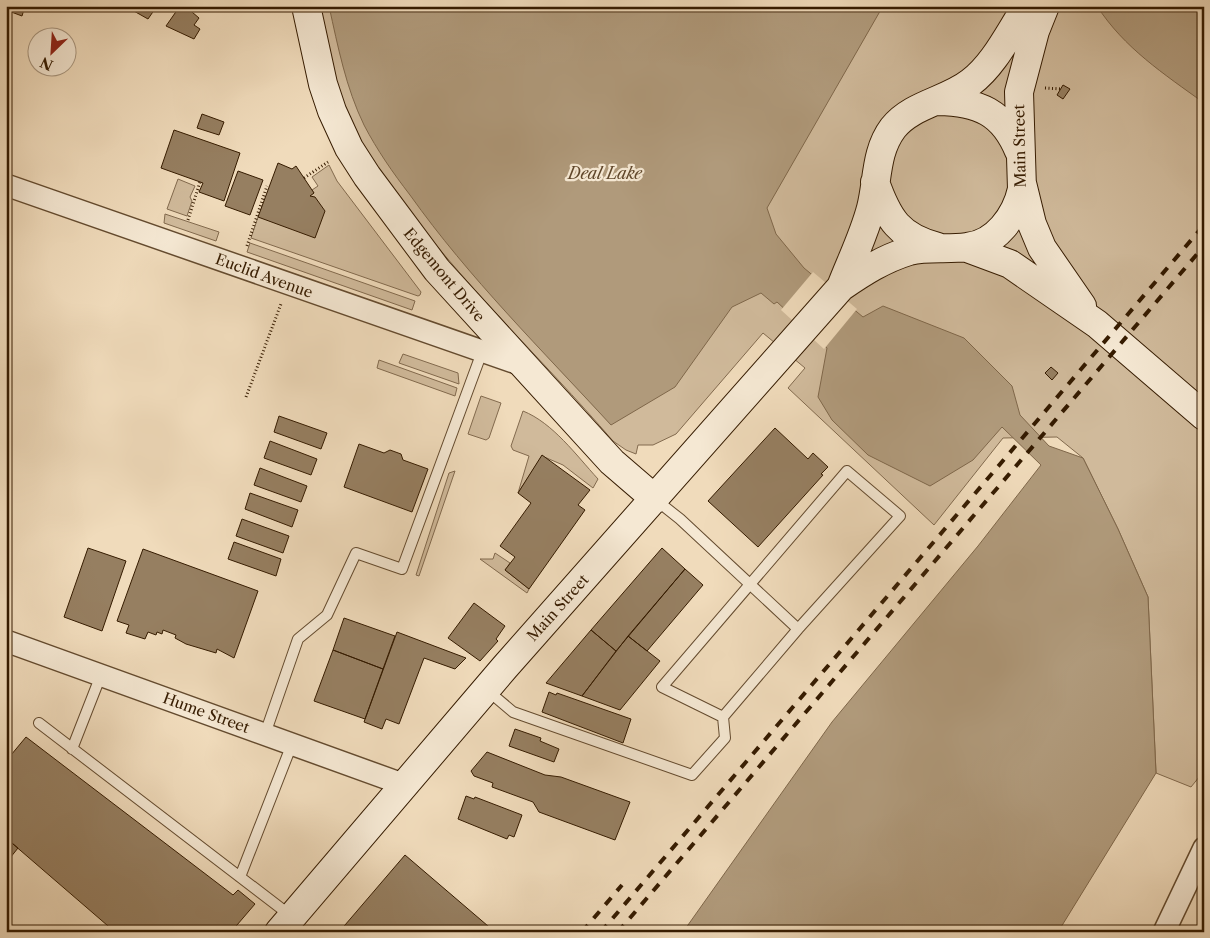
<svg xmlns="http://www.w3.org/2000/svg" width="1210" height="938" font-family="'Libre Caslon Text',serif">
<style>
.green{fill:#d0ba9b;stroke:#826a4e}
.water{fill:#b09a7b;stroke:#7f674a}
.pier{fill:#f0dbbb}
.building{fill:#967f61;stroke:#351b00}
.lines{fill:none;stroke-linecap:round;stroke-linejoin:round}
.lane-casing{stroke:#644b2f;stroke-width:12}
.street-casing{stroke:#644b2f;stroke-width:24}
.secondary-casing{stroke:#351b00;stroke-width:30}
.path{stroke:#351b00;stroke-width:3;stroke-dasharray:1 2.5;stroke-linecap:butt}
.lane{stroke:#f5e8d3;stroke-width:10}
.street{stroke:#f5e8d3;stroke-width:21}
.secondary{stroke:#f5e8d3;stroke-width:28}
.rail{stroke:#351b00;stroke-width:4;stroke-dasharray:9 9;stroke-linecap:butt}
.labels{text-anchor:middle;stroke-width:4.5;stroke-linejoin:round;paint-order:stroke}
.street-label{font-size:15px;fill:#351b00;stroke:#f5e8d3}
.water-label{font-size:16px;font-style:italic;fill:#60472b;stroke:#f5e8d3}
</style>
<rect width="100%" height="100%" fill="#f0dbbb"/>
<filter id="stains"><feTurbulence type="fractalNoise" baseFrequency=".004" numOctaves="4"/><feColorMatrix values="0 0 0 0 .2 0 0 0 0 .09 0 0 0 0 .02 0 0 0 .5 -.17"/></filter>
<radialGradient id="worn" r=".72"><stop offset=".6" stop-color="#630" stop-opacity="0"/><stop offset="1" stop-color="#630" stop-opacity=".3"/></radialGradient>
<path class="green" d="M 319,6 L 1204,6 L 1204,771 L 1191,787 L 1156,773 L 1148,597 L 1118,529 L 1083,458 L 1057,437 L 1003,438 L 934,525 L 788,388 L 805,368 L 763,333 L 676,434 L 653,445 L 638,445 L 636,454 L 626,450 L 613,441 C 541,357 458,281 394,190 C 381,172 366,153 356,133 C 336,94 329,49 319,6 Z
M 329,165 L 337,181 L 421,292 L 420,295 L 418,296 L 251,238 L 258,217 L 314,193 L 312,190 L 318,186 L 312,177 Z
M 178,179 L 195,186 L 190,197 L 192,201 L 187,216 L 167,209 Z
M 165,214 L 219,232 L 216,241 L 164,223 Z
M 250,243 L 415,301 L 412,310 L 247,252 Z
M 403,354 L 458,373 L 459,384 L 399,363 Z
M 379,360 L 457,388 L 455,396 L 377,368 Z
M 481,396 L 501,403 L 489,438 L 486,440 L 468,434 Z
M 523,411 C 553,423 576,455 598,479 L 593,488 L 563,465 L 542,456 L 518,493 L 529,456 L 513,450 L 511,446 Z
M 455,471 L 419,576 L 416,575 L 449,473 Z
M 495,553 L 510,563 L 505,570 L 529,589 L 527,593 L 480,559 L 493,559 Z"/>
<path class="water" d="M 329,6 L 883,6 L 767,208 L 776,234 L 804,268 L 863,317 L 883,306 L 964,338 L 1012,386 L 1020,415 L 1049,446 L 1083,458 L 1118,529 L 1148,597 L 1156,773 L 1058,932 L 683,932 L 832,722 L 978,546 L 1041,465 L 1002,427 L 973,460 L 930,486 L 868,455 L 832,420 L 818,397 L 827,348 L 777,302 L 774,304 L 761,293 L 732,307 L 675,387 L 611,425 C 542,350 469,278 410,195 C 393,173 377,150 364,125 C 346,88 338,47 329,6 Z
M 1097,6 L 1204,6 L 1204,103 C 1164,74 1124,48 1097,6 Z"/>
<path class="pier" d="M 813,272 L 857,309 L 824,349 L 781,310 Z"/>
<path class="building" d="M 6,6 L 25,6 L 22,16 L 6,10 Z
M 125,6 L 157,6 L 148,19 Z
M 180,6 L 185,6 L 199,18 L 194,25 L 200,29 L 194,39 L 166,26 Z
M 1063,85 L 1070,89 L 1063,99 L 1057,95 Z
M 202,114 L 224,122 L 219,135 L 197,128 Z
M 174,130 L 240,153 L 224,201 L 199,192 L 203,183 L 161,168 Z
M 278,163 L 292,169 L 296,166 L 314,193 L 310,196 L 315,197 L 325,211 L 315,238 L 258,217 Z
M 238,171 L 263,180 L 250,215 L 225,206 Z
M 1051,367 L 1058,373 L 1052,380 L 1045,373 Z
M 279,416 L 327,433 L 321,449 L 274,432 Z
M 775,428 L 808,459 L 813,453 L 828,467 L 821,474 L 823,475 L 758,547 L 708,501 Z
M 270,441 L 317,459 L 311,475 L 264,458 Z
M 359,444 L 384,453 L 390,450 L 401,454 L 403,460 L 428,469 L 412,512 L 344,487 Z
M 542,455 L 590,490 L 578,505 L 585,510 L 529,589 L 505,570 L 515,557 L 500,546 L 531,503 L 518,493 Z
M 260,468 L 307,486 L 301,502 L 254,485 Z
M 250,493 L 298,510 L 292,527 L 245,509 Z
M 242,519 L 289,536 L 283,553 L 236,536 Z
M 234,542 L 281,559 L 276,576 L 228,559 Z
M 88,548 L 126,561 L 102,631 L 64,617 Z
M 662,548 L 685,569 L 616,651 L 591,630 Z
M 143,549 L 258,591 L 234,658 L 217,649 L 216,653 L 186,644 L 175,638 L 176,635 L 163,630 L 162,634 L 157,632 L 156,635 L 148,632 L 145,639 L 126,633 L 129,625 L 117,621 Z
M 685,569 L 703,585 L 647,651 L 628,636 Z
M 474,603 L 505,626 L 496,639 L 498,641 L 480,661 L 448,638 Z
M 344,618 L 395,636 L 383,669 L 333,650 Z
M 591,630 L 616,651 L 582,696 L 546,683 Z
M 397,632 L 466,658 L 455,669 L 424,658 L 399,724 L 386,719 L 382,729 L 364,722 Z
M 628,636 L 660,661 L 620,710 L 582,696 Z
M 333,650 L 383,669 L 365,719 L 314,701 Z
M 549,692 L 556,695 L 557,693 L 631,719 L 623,743 L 542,712 Z
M 515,729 L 541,738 L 540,741 L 559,749 L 554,762 L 509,746 Z
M 26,737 L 233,895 L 238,890 L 255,904 L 231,932 L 115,932 L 6,838 L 6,761 Z
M 487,752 L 545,775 L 561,777 L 630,802 L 615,840 L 539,812 L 533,802 L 492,787 L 493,783 L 474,776 L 471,771 Z
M 466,796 L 474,799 L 475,797 L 522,815 L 514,837 L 509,835 L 507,839 L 458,819 Z
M 6,838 L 18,848 L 6,863 Z
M 405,855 L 495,932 L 339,932 Z"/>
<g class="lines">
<g class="lane-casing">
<path id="lane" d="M 847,471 L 900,516 L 798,629 L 723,717 L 662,687 Z
M 656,500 L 680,519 L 798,629
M 487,690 L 513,712 L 692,775 L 725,738 L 723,717
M 39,723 L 291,916
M 265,734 L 298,639 L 327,615 L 356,553 L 402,569 L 482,352
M 72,749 L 101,675
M 240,877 L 292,744"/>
</g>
<g class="street-casing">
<path id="street" d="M 6,185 L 522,365
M 6,641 L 405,785
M 1164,932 L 1204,848"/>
</g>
<g class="secondary-casing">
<path id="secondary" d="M 306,6 L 323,84 L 332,111 L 349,148 L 367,176 L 437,270 L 612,462 L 655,499
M 938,101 C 979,102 1003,112 1019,151
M 875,182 C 888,219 899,237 938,247
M 1022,183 L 1032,224 L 1042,248 L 1082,306
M 967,248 L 1010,264 L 1097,324 L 1204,416
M 841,287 C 851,261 864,235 871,208 C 878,181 875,152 893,128 C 912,104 947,101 971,82 C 995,64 1010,31 1027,6
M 279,932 L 505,667 L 841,287 C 863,272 883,259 909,251 C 928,246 948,250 967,247 C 996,244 1016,216 1022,189 L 1019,92 L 1035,31 L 1045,6"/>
</g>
<path class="path" d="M 1045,88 L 1062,89
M 304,178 L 328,162
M 188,220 L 200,182
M 247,246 L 267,186
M 246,397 L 281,304"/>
<use href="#lane" class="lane"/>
<use href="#street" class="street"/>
<use href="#secondary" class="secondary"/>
<path class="rail" d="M 582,932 L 622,885
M 601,932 L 1204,225
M 618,932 L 1204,246"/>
</g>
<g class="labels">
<g class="street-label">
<text transform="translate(1020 146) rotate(-91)" y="5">Main Street</text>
<text transform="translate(444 275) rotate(50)" y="5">Edgemont Drive</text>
<text transform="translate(264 276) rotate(20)" y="5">Euclid Avenue</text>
<text transform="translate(558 608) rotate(-48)" y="5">Main Street</text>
<text transform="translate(206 713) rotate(20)" y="5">Hume Street</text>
</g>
<g class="water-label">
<text x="605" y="179">Deal Lake</text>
</g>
</g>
<rect width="1210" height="938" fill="none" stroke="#f0dbbb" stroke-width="25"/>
<rect x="8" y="8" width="1195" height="923" fill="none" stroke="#351b00" stroke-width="2.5"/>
<rect x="12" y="12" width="1185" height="913" fill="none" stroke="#351b00"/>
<g transform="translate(52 52) rotate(205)"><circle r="24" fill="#f5e8d3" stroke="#a8967f"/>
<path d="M0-4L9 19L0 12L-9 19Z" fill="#8f2418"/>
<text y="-8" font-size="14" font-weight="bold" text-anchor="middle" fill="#351b00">N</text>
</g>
<rect width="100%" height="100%" filter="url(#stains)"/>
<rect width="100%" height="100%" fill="url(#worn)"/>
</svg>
